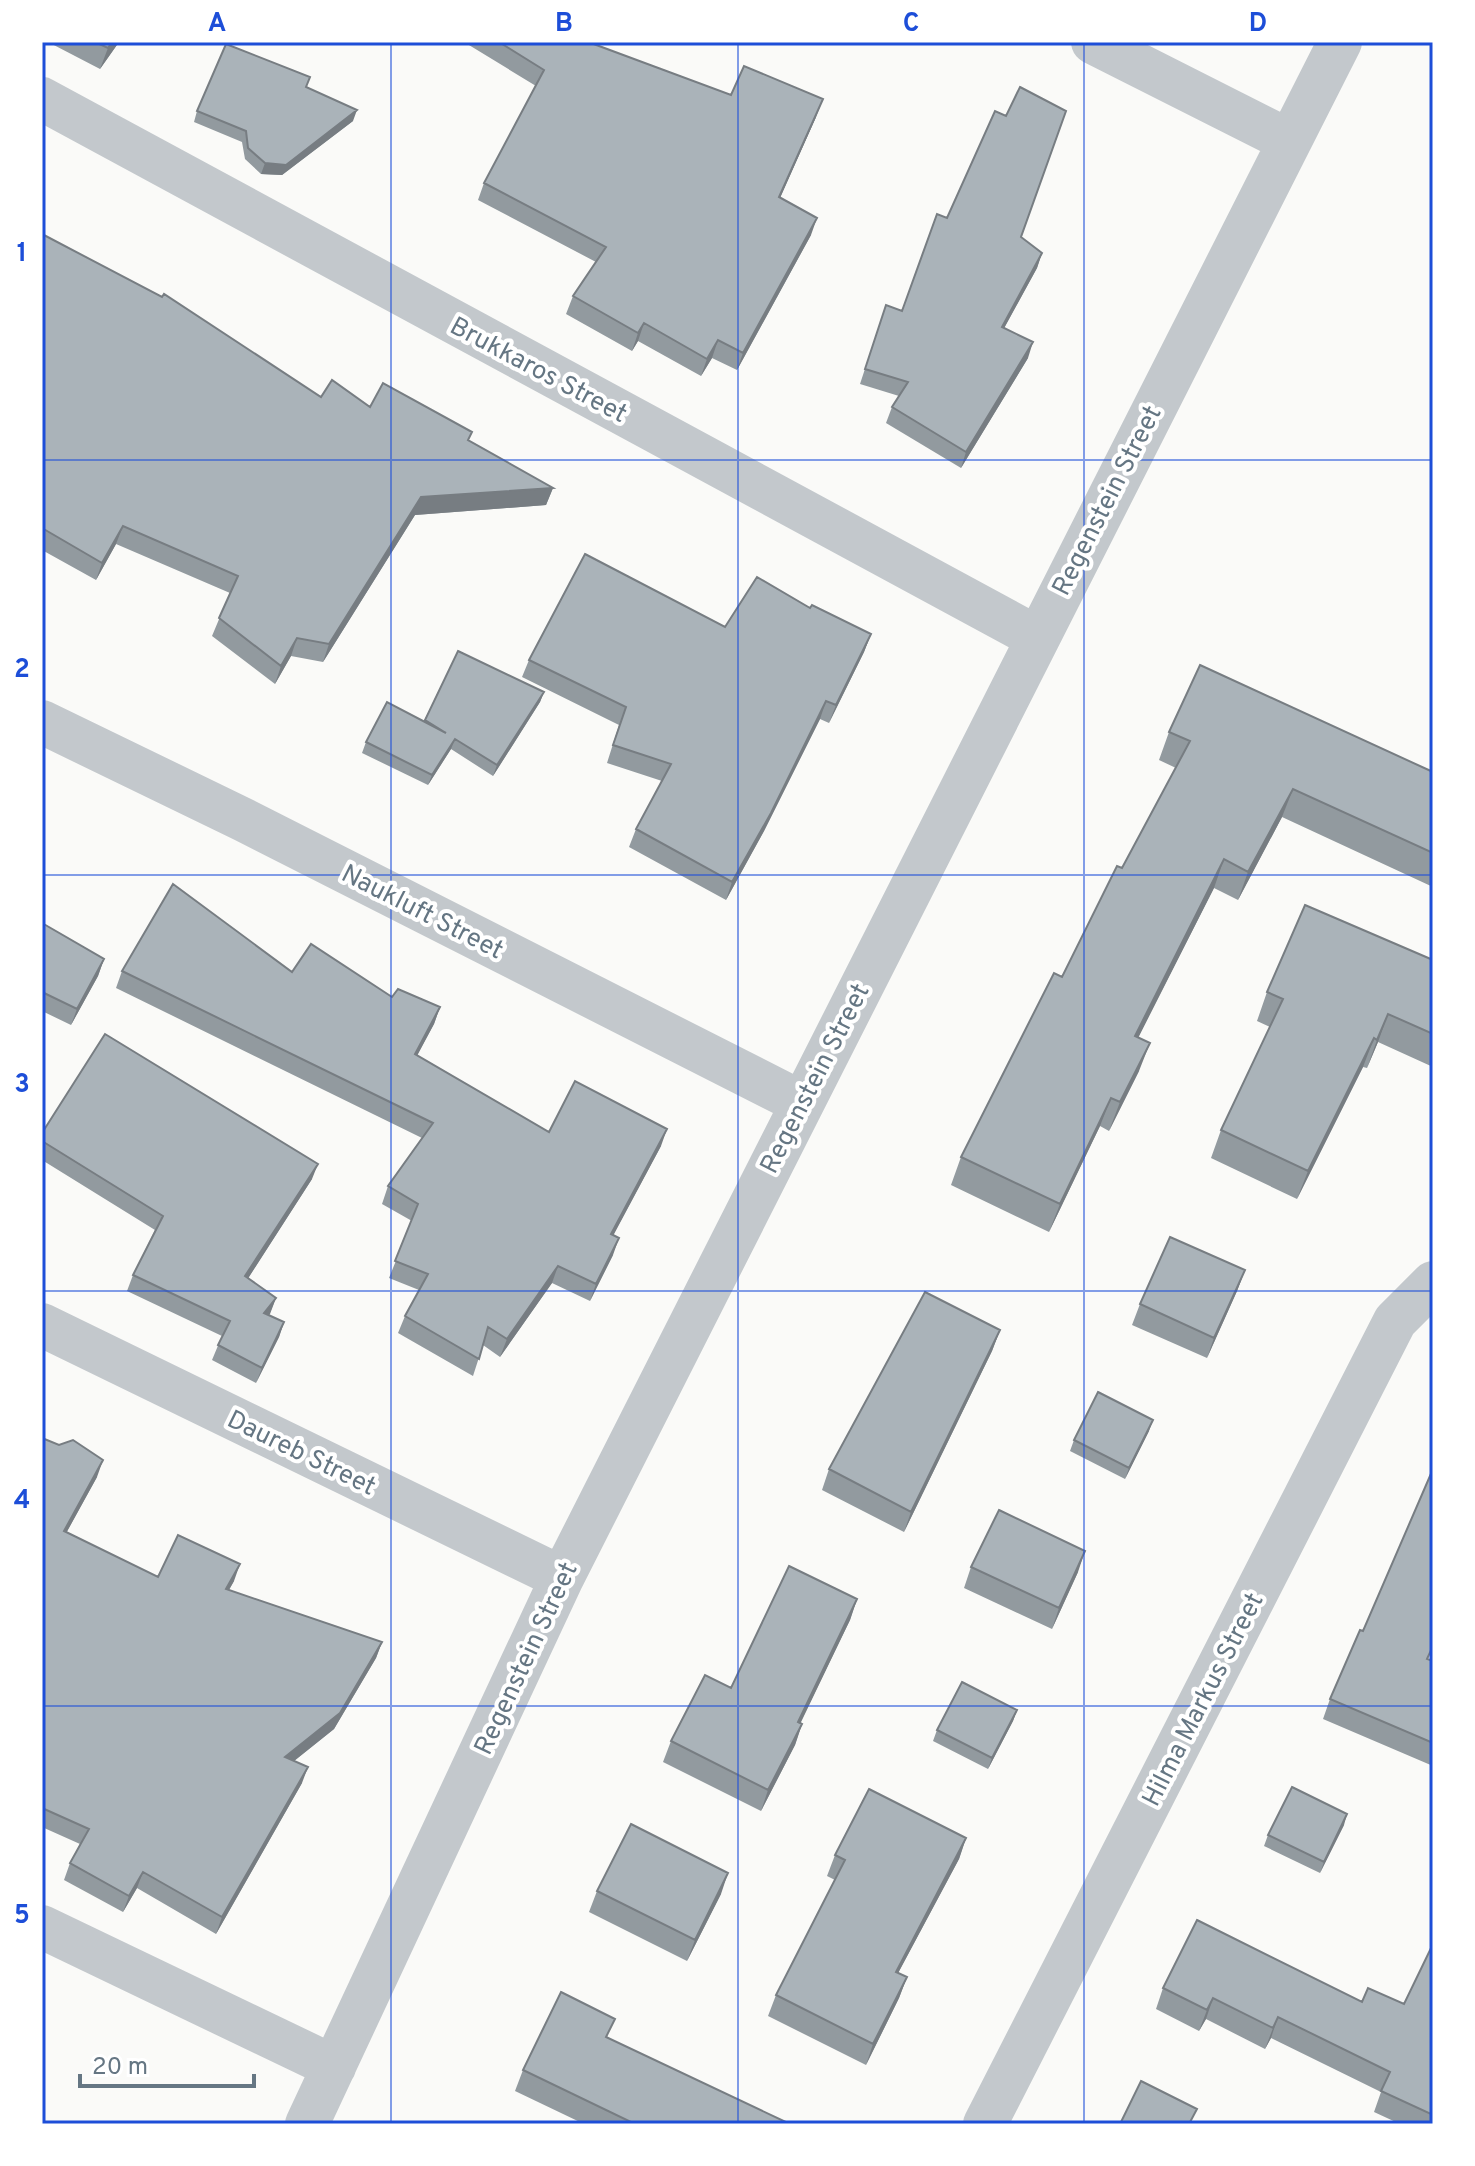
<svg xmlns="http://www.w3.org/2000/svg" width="1475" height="2166" font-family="Overpass,sans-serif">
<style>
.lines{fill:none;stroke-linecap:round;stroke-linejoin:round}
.street{stroke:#c3c8cc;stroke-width:44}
.wall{fill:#929a9f}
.shaded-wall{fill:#777d82}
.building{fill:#aab3b9;stroke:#777d82;stroke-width:2}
.grid{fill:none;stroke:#1d4ed8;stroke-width:2;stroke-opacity:0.55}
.labels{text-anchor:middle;stroke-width:8;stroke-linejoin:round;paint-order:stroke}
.street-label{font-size:26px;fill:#657683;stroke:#fff}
.neatline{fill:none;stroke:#1d4ed8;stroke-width:3}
.grid-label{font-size:26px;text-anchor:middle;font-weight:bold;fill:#1d4ed8}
</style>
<rect width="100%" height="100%" fill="#fafaf8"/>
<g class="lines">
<path class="street" d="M 1093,42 L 1289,141
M 42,99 L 1036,637
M 42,722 L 244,820 L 802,1103
M 42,1325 L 562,1578
M 42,1927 L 334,2067
M 307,2124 L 562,1578 L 1340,42
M 985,2124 L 1395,1321 L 1433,1283"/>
</g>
<path class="wall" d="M 48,42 L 119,42 L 100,69 Z
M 464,42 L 595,42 L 594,44 L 731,95 L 816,117 L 780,197 L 811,235 L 737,370 L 712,358 L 701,376 L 638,341 L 632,351 L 566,314 L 573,296 L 596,262 L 478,200 L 484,183 L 536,86 Z
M 306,87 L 353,121 L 282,175 L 261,174 L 245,159 L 242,142 L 194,122 L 197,111 Z
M 947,218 L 1021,237 L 1042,253 L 1037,268 L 1004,328 L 1028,358 L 961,468 L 886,423 L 892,407 L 899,396 L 860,384 L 886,305 L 902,311 Z
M 42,234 L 321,397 L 370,407 L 469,441 L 553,488 L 546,505 L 415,515 L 323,662 L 291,656 L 275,684 L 212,636 L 230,593 L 116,544 L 96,580 L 42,550 Z
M 810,608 L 871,634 L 864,652 L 829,723 L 820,719 L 764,831 L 726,900 L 629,847 L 636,829 L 662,781 L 607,763 L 619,725 L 522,677 L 529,660 L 725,627 Z
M 458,651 L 544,692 L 540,702 L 493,776 L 451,749 L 428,785 L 362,753 L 366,742 L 424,721 Z
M 1169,732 L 1433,772 L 1433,887 L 1282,817 L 1238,900 L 1214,888 L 1138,1037 L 1139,1071 L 1109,1131 L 1100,1126 L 1049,1232 L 951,1185 L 961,1157 L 1122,868 L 1176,768 L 1159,760 Z
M 42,923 L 104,959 L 98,976 L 71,1025 L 42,1011 Z
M 1433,960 L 1433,1067 L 1378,1042 L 1367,1068 L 1363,1067 L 1297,1199 L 1211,1158 L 1221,1130 L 1270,1027 L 1257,1021 L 1267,992 Z
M 122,971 L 292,972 L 392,997 L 440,1007 L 434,1024 L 417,1055 L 549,1132 L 661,1146 L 613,1235 L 613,1255 L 590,1301 L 552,1283 L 500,1357 L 483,1345 L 473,1376 L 398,1333 L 405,1316 L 419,1290 L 389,1278 L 412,1221 L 382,1204 L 388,1186 L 422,1138 L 116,988 Z
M 42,1133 L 312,1179 L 248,1278 L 276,1298 L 269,1315 L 284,1322 L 279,1337 L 256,1383 L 212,1360 L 222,1336 L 127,1291 L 133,1275 L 155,1230 L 42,1160 Z
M 1245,1270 L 1237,1291 L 1207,1358 L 1132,1325 L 1140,1304 Z
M 1000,1330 L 992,1351 L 904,1532 L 822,1490 L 829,1469 Z
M 1149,1431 L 1125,1479 L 1070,1451 L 1074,1440 Z
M 42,1438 L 97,1477 L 66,1533 L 158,1577 L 234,1581 L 229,1590 L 382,1642 L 376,1658 L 334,1729 L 294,1761 L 302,1783 L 216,1934 L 137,1888 L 123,1912 L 64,1880 L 70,1863 L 80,1844 L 42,1827 Z
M 971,1567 L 1078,1572 L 1052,1629 L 964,1588 Z
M 857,1599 L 850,1620 L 800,1723 L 802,1724 L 795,1745 L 761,1811 L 663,1762 L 671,1741 L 731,1688 Z
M 1429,1659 L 1433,1661 L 1433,1766 L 1323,1719 L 1330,1699 Z
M 1017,1710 L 1013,1721 L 988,1769 L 933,1741 L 937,1730 Z
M 1344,1825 L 1320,1873 L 1264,1846 L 1268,1835 Z
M 966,1838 L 959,1859 L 898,1973 L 907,1977 L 899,1998 L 866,2065 L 768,2016 L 776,1995 L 835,1880 L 827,1876 L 835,1855 Z
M 597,1891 L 721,1894 L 687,1961 L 589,1912 Z
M 1433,1944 L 1433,2124 L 1400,2124 L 1374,2112 L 1381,2092 L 1271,2038 L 1265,2049 L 1206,2019 L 1199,2031 L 1156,2009 L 1163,1988 L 1404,2004 Z
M 608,2038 L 790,2124 L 584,2124 L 515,2091 L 523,2070 Z"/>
<path class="shaded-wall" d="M 112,42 L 119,42 L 100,69 L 108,48 Z
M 823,99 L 816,117 L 773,214 L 779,197 Z
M 357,110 L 353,121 L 282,175 L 261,174 L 265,163 Z
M 817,218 L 811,235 L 737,370 L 743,353 Z
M 1042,253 L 1037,268 L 996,343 L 1002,327 Z
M 644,323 L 638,341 L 632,351 L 638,333 Z
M 718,340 L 712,358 L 701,376 L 707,359 Z
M 1033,342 L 1028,358 L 961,468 L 966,452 Z
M 553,488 L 546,505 L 415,515 L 323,662 L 329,644 L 421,497 Z
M 123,526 L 116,544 L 96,580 L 102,563 Z
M 871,634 L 864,652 L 829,723 L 836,705 Z
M 297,638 L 291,656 L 275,684 L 281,666 Z
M 544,692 L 540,702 L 493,776 L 497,765 Z
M 826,701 L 820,719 L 764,831 L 726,900 L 732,882 Z
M 455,739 L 451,749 L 428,785 L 432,775 Z
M 1293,789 L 1282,817 L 1238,900 L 1248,872 Z
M 1224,859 L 1214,888 L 1125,1064 L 1135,1036 Z
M 104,959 L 98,976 L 71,1025 L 77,1009 Z
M 440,1007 L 434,1024 L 409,1071 L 415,1054 Z
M 1388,1014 L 1378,1042 L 1367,1068 L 1377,1040 Z
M 1374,1038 L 1363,1067 L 1297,1199 L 1308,1171 Z
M 1150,1043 L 1139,1071 L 1109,1131 L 1120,1102 Z
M 1111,1098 L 1100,1126 L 1049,1232 L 1060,1204 Z
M 667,1129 L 661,1146 L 605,1251 L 611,1234 Z
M 318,1164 L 312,1179 L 240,1291 L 245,1276 Z
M 619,1238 L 613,1255 L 590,1301 L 596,1284 Z
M 558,1266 L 552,1283 L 500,1357 L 507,1339 Z
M 1245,1270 L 1237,1291 L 1207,1358 L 1214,1338 Z
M 276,1298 L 270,1314 L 258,1329 L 264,1313 Z
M 284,1322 L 279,1337 L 256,1383 L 262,1368 Z
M 1000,1330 L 992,1351 L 904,1532 L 911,1512 Z
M 1153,1420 L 1149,1431 L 1125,1479 L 1129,1468 Z
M 103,1460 L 97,1477 L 58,1548 L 64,1531 Z
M 1085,1551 L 1078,1572 L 1052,1629 L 1059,1608 Z
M 240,1564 L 234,1581 L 220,1605 L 226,1589 Z
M 857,1599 L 850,1620 L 791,1743 L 798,1722 Z
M 382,1642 L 376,1658 L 334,1729 L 279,1773 L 285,1757 Z
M 1017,1710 L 1013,1721 L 988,1769 L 992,1758 Z
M 802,1724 L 795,1745 L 761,1811 L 768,1790 Z
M 308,1767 L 302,1783 L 216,1934 L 222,1917 Z
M 1347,1814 L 1344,1825 L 1320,1873 L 1324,1862 Z
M 966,1838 L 959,1859 L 888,1992 L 896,1972 Z
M 143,1872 L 137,1888 L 123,1912 L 129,1896 Z
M 728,1873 L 721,1894 L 687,1961 L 695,1940 Z
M 907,1977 L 899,1998 L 866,2065 L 873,2044 Z
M 1213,1998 L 1206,2019 L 1199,2031 L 1207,2010 Z
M 1278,2017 L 1271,2038 L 1265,2049 L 1273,2028 Z"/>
<path class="building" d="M 95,42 L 112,42 L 108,48 Z
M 499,42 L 592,42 L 591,43 L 731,95 L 744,66 L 823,99 L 779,197 L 817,218 L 743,353 L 718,340 L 707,359 L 644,323 L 638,333 L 573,296 L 606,247 L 484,183 L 544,70 Z
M 226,44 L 310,77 L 306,87 L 357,110 L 286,165 L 265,163 L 248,148 L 246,131 L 197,111 Z
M 1020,87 L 1066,111 L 1021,237 L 1042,253 L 1002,327 L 1033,342 L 966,452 L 892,407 L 908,382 L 865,369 L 886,305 L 902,311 L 937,214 L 947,218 L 995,111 L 1006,116 Z
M 42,234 L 162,297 L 164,294 L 321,397 L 332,380 L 370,407 L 383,383 L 472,432 L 468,440 L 553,488 L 421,497 L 329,644 L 297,638 L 281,666 L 219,618 L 238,576 L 123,526 L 102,563 L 42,528 Z
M 585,554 L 725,627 L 757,577 L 810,608 L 812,605 L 871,634 L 836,705 L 826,701 L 771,813 L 732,882 L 636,829 L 671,764 L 613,745 L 626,707 L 529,660 Z
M 458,651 L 544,692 L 497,765 L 455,739 L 432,775 L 366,742 L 387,702 L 446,733 L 425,720 Z
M 1200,665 L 1433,772 L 1433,853 L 1293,789 L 1248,872 L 1224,859 L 1135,1036 L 1150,1043 L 1120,1102 L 1111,1098 L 1060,1204 L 961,1157 L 1054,973 L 1062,977 L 1117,866 L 1122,868 L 1190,741 L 1169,732 Z
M 173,884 L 292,972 L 311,944 L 392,997 L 398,989 L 440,1007 L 415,1054 L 549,1132 L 575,1081 L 667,1129 L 611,1234 L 619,1238 L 596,1284 L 558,1266 L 507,1339 L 488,1327 L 479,1359 L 405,1316 L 428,1274 L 395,1261 L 418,1204 L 388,1186 L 433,1123 L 122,971 Z
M 1305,905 L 1433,960 L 1433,1034 L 1388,1014 L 1377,1040 L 1374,1038 L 1308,1171 L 1221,1130 L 1283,999 L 1267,992 Z
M 42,923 L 104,959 L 77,1009 L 42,992 Z
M 105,1034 L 318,1164 L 245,1276 L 276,1298 L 264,1313 L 284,1322 L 262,1368 L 218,1345 L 230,1321 L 133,1275 L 163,1216 L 42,1141 L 42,1133 Z
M 1170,1237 L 1245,1270 L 1214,1338 L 1140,1304 Z
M 925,1292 L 1000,1330 L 911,1512 L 829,1469 Z
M 1098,1392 L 1153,1420 L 1129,1468 L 1074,1440 Z
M 42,1438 L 59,1445 L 73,1440 L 103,1460 L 64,1531 L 158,1577 L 178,1535 L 240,1564 L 226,1589 L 382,1642 L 340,1713 L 285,1757 L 308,1767 L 222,1917 L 143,1872 L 129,1896 L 70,1863 L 89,1829 L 42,1808 Z
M 1433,1469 L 1433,1646 L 1427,1659 L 1433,1661 L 1433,1743 L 1330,1699 L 1360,1630 L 1363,1631 Z
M 999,1510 L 1085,1551 L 1059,1608 L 971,1567 Z
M 789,1566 L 857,1599 L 798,1722 L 802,1724 L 768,1790 L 671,1741 L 705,1675 L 731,1688 Z
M 962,1682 L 1017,1710 L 992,1758 L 937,1730 Z
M 1292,1787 L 1347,1814 L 1324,1862 L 1268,1835 Z
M 869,1789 L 966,1838 L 896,1972 L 907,1977 L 873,2044 L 776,1995 L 845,1860 L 835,1855 Z
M 631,1824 L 728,1873 L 695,1940 L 597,1891 Z
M 1197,1920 L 1362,2002 L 1368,1988 L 1404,2004 L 1433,1944 L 1433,2115 L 1381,2091 L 1390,2072 L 1278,2017 L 1273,2028 L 1213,1998 L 1207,2010 L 1163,1988 Z
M 561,1992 L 615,2019 L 606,2037 L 790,2124 L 635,2124 L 523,2070 Z
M 1141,2081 L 1197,2109 L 1189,2124 L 1120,2124 Z"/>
<path class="grid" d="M 391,42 L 391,2124M 738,42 L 738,2124M 1084,42 L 1084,2124M 42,460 L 1433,460M 42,875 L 1433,875M 42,1291 L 1433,1291M 42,1706 L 1433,1706"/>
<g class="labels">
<g class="street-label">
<text transform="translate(539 369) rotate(28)" y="9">Brukkaros Street</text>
<text transform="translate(1106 500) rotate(-63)" y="9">Regenstein Street</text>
<text transform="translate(423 911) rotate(27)" y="9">Naukluft Street</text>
<text transform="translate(814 1078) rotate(-63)" y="9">Regenstein Street</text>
<text transform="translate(302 1452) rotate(26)" y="9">Daureb Street</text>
<text transform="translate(525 1658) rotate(-65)" y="9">Regenstein Street</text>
<text transform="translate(1202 1699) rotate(-63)" y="9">Hilma Markus Street</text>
</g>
</g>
<rect width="1475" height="2166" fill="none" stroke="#ffffff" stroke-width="88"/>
<path d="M80 2074v12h174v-12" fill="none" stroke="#657683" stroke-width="4"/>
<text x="92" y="2074" font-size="24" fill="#657683" stroke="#ffffff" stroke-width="6" paint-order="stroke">20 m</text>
<rect x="44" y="44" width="1387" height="2078" class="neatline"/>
<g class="grid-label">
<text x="217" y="31">A</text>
<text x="564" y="31">B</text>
<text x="911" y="31">C</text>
<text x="1258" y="31">D</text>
<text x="22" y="261">1</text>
<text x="22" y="677">2</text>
<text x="22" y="1092">3</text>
<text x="22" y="1508">4</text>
<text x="22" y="1923">5</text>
</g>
</svg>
